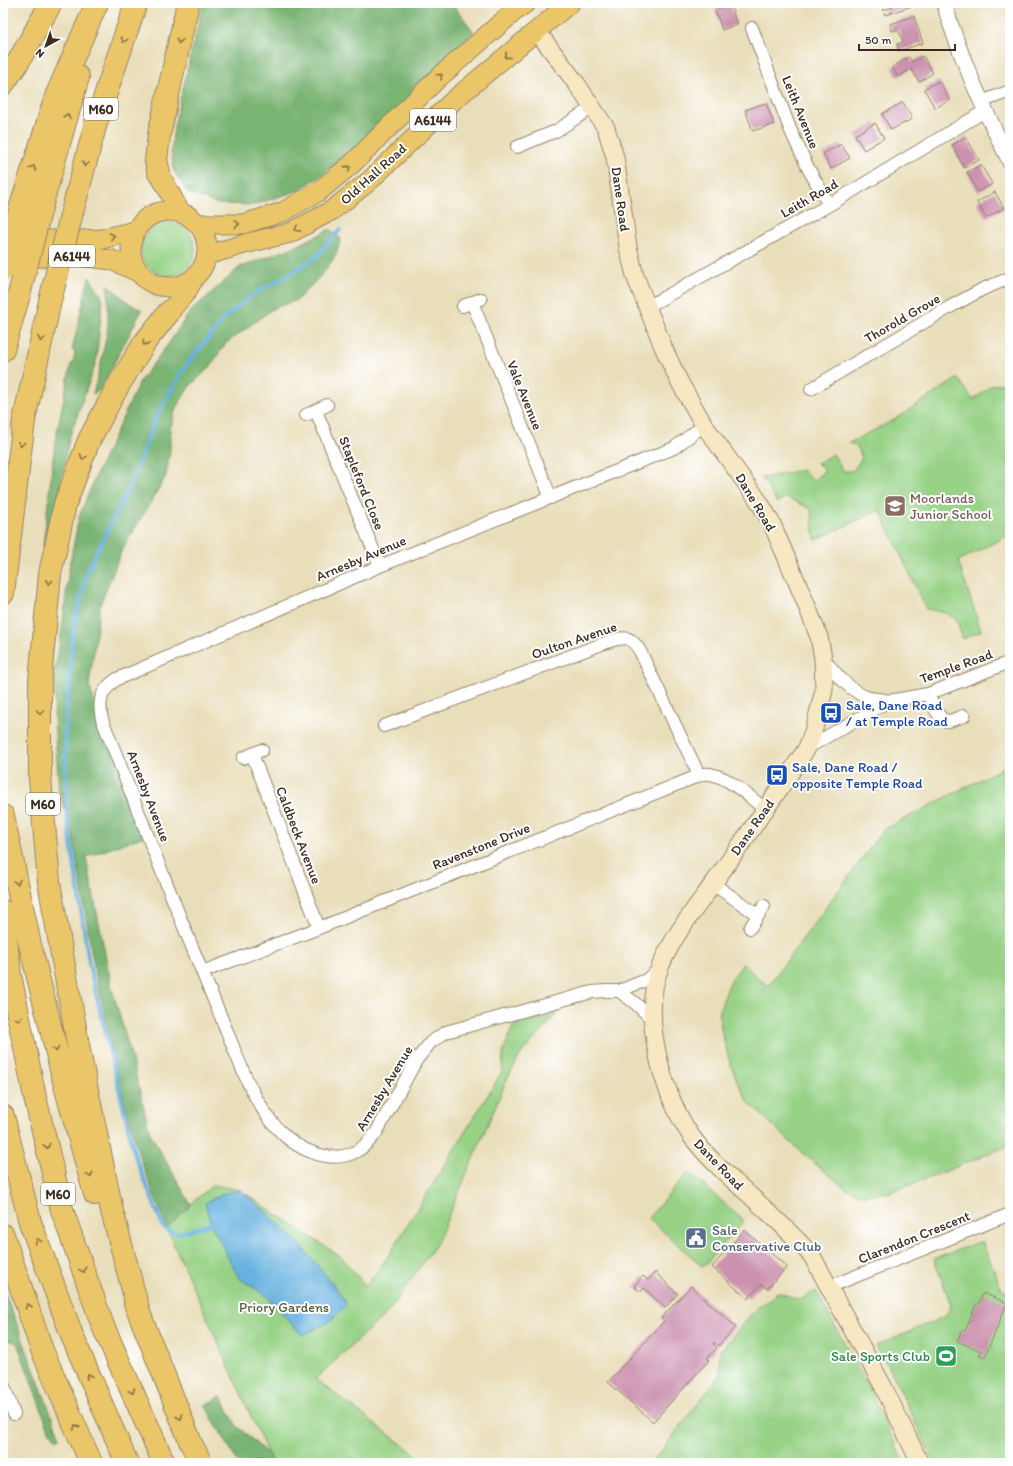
<svg xmlns="http://www.w3.org/2000/svg" width="1013" height="1466" font-family="Itim,sans-serif">
<style>
.green{fill:#97d286;stroke:#697e52}
.forest{fill:#79b473;stroke:#5a6f48}
.water{fill:#67b2e0;stroke:#516e7f}
.lines{fill:none;stroke-linecap:round;stroke-linejoin:round}
.stream{stroke:#67b2e0;stroke-width:4}
.building{fill:#cb91af}
.minor-casing{stroke:#92846c;stroke-width:14}
.tertiary-casing{stroke:#92846c;stroke-width:17}
.secondary-casing{stroke:#92846c;stroke-width:19}
.primary-casing{stroke:#92846c;stroke-width:21}
.motorway-casing{stroke:#92846c;stroke-width:24}
.minor{stroke:#fff;stroke-width:12}
.tertiary{stroke:#fff;stroke-width:15}
.secondary{stroke:#f7e8c3;stroke-width:17}
.primary{stroke:#ebc669;stroke-width:19}
.motorway{stroke:#ebc669;stroke-width:22}
.motorway-bridge-casing{stroke:#92846c;stroke-width:24;stroke-linecap:butt}
.motorway-bridge{stroke:#ebc669;stroke-width:22}
.oneway{stroke:#8a7040}
.labels{text-anchor:middle;stroke-width:4;stroke-linejoin:round;paint-order:stroke}
.shield{fill:#fff;stroke:#766a62;stroke-width:1}
.shield-label{font-size:13px;font-weight:bold;fill:#3b2a1e}
.street-label{font-size:14px;fill:#3b2a1e;stroke:#fff}
.education-label{font-size:14px;fill:#785e54;stroke:#fff;text-anchor:start}
.transit-label{font-size:14px;fill:#164399;stroke:#fff;text-anchor:start}
.service-label{font-size:14px;fill:#4e5e75;stroke:#fff;text-anchor:start}
.park-label{font-size:14px;fill:#575c3d;stroke:#fff}
.leisure-label{font-size:14px;fill:#27864d;stroke:#fff;text-anchor:end}
</style>
<rect width="100%" height="100%" fill="#fff"/>
<filter id="ink" filterUnits="userSpaceOnUse"><feTurbulence type="fractalNoise" baseFrequency=".025" numOctaves="2"/><feDisplacementMap in="SourceGraphic" scale="8" xChannelSelector="R" yChannelSelector="G"/><feConvolveMatrix kernelMatrix="1 2 1 2 8 2 1 2 1" color-interpolation-filters="sRGB"/></filter>
<filter id="wash" filterUnits="userSpaceOnUse"><feTurbulence type="fractalNoise" baseFrequency=".012" numOctaves="4" result="noise"/><feDisplacementMap in="SourceGraphic" scale="16" xChannelSelector="R" yChannelSelector="G"/><feGaussianBlur stdDeviation="0.9" result="paint"/><feColorMatrix in="noise" values="0 0 0 0 0 0 0 0 0 0 0 0 0 0 0 0 0 1.4 0 .05"/><feComposite in="paint" operator="in"/></filter>
<g filter="url(#wash)">
<rect width="100%" height="100%" fill="#e9deba"/>
<path class="green" d="M141 249a27 27 0 1 1 54 0a27 27 0 1 1-54 0Z
M 958,378 L 973,400 L 992,385 L 1010,383 L 1010,539 L 1007,536 L 958,561 L 981,631 L 963,639 L 956,619 L 946,613 L 926,609 L 880,510 L 815,540 L 811,509 L 786,497 L 777,503 L 762,478 L 802,470 L 813,481 L 825,470 L 817,463 L 833,454 L 843,471 L 853,471 L 862,458 L 857,446 L 849,443 L 892,421 Z
M 1010,764 L 1010,1145 L 929,1178 L 891,1192 L 864,1195 L 845,1188 L 801,1152 L 748,1102 L 738,1083 L 730,1063 L 722,1033 L 719,1016 L 722,1003 L 731,980 L 743,964 L 768,986 L 883,830 Z
M 557,1014 L 521,1054 L 507,1079 L 437,1243 L 388,1312 L 315,1379 L 427,1463 L 272,1463 L 167,1229 L 194,1201 L 213,1185 L 240,1190 L 341,1257 L 366,1286 L 389,1255 L 502,1072 L 503,1053 L 513,1026 Z
M 689,1172 L 744,1221 L 703,1267 L 648,1218 Z
M 982,1241 L 1001,1288 L 1010,1294 L 1010,1463 L 934,1463 L 893,1375 L 876,1346 L 946,1316 L 951,1305 L 934,1259 Z
M 816,1291 L 872,1394 L 904,1463 L 652,1463 L 720,1375 L 720,1351 L 758,1306 L 770,1300 L 777,1292 L 800,1300 Z"/>
<path class="forest" d="M 203,3 L 452,3 L 474,32 L 356,151 L 300,190 L 253,205 L 217,204 L 187,192 L 174,171 L 171,152 L 174,126 Z
M 330,229 L 341,239 L 336,255 L 324,272 L 297,300 L 274,308 L 225,344 L 210,367 L 189,387 L 176,408 L 170,430 L 170,451 L 166,476 L 122,550 L 100,605 L 89,686 L 145,836 L 86,857 L 112,989 L 130,1051 L 150,1133 L 191,1205 L 167,1229 L 139,1155 L 120,1086 L 94,967 L 72,830 L 59,792 L 54,718 L 55,670 L 63,622 L 69,569 L 79,517 L 97,473 L 140,381 L 169,343 L 189,313 L 240,267 L 297,246 Z
M 89,277 L 103,298 L 96,362 L 69,439 L 49,552 L 43,547 L 55,441 L 71,364 L 73,364 L 75,352 L 72,350 Z
M 108,285 L 129,303 L 142,310 L 100,390 L 93,394 L 100,367 L 108,328 Z
M 3,1287 L 10,1306 L 60,1438 L 55,1438 L 49,1430 L 17,1343 L 10,1340 L 6,1343 L 3,1333 Z
M 221,1396 L 236,1425 L 269,1455 L 272,1463 L 239,1463 L 234,1456 L 205,1405 Z"/>
<path class="water" d="M 240,1190 C 281,1222 317,1261 347,1304 L 328,1323 L 302,1335 L 265,1295 L 239,1278 L 211,1224 L 205,1203 L 222,1194 Z"/>
<g class="lines">
<path class="stream" d="M 211,1224 L 176,1234 L 163,1227 L 135,1156 L 89,964 L 67,815 L 65,729 L 73,631 L 87,571 L 128,490 L 158,413 L 187,364 L 228,314 L 260,290 L 287,276 L 318,255 L 340,230"/>
</g>
<g id="blocks">
<path class="building" d="M 891,3 L 911,3 L 912,6 L 885,15 L 883,10 L 893,7 Z
M 730,4 L 737,24 L 722,30 L 715,10 Z
M 914,16 L 923,43 L 899,51 L 897,44 L 903,42 L 898,29 L 892,31 L 890,24 Z
M 923,56 L 933,73 L 919,82 L 911,69 L 898,77 L 892,67 L 909,57 L 912,62 Z
M 939,81 L 950,100 L 935,108 L 924,89 Z
M 903,102 L 912,119 L 891,130 L 882,114 Z
M 766,103 L 774,124 L 753,131 L 745,110 Z
M 875,123 L 884,138 L 864,150 L 855,135 Z
M 966,137 L 979,160 L 964,168 L 952,145 Z
M 841,144 L 850,158 L 831,169 L 823,154 Z
M 981,165 L 992,184 L 978,192 L 967,172 Z
M 995,192 L 1004,208 L 986,218 L 977,202 Z
M 744,1230 L 787,1267 L 767,1289 L 761,1284 L 748,1299 L 712,1267 Z
M 655,1272 L 678,1294 L 665,1308 L 644,1288 L 640,1292 L 634,1286 L 643,1276 L 648,1280 Z
M 691,1286 L 736,1327 L 718,1346 L 714,1342 L 713,1344 L 717,1348 L 707,1358 L 709,1360 L 653,1422 L 608,1382 L 664,1321 L 661,1318 Z
M 983,1293 L 1007,1303 L 985,1357 L 979,1355 L 981,1351 L 957,1341 L 962,1330 L 965,1331 L 976,1304 L 978,1305 Z"/>
</g>
</g>
<g filter="url(#ink)">
<use href="#blocks" fill-opacity="0" stroke="#92846c" stroke-width="1"/>
<g class="lines">
<g class="minor-casing">
<path id="minor" d="M 752,28 L 790,129 L 808,168 L 829,205
M 981,102 L 1010,91
M 517,147 L 556,131 L 593,107
M 472,302 L 551,498
M 463,306 L 481,299
M 647,307 L 829,205 L 985,111
M 811,389 L 950,307 L 983,289 L 1010,278
M 316,411 L 380,566
M 306,415 L 327,405
M 823,658 C 835,673 848,689 866,697 C 873,699 882,699 889,701
M 928,694 C 932,702 938,721 949,721 C 954,720 959,717 964,716
M 384,726 L 610,641 C 626,637 630,635 640,651 L 699,775
M 807,748 L 889,701 L 928,694 L 1010,662
M 252,754 L 319,928
M 243,758 L 262,750
M 713,884 L 758,915
M 750,928 L 764,906
M 660,969 L 646,980 L 619,991 L 605,991 L 592,992 L 446,1032 L 431,1042 L 417,1059 L 376,1133 C 370,1140 365,1147 357,1151 C 330,1166 296,1149 278,1129 C 251,1101 236,1052 221,1017 C 179,918 141,818 102,719 C 98,700 101,690 117,679 L 380,566 L 674,448 L 704,425
M 202,972 L 319,928 L 703,774 C 723,771 749,797 765,809
M 619,991 L 635,1003 L 653,1020
M 829,1287 L 1010,1214
M 3,1383 L 14,1414"/>
</g>
<g class="tertiary-casing">
<path id="tertiary" d="M 944,3 C 960,58 985,111 1010,162"/>
</g>
<g class="secondary-casing">
<path id="secondary" d="M 537,31 L 576,83 L 606,128 L 615,157 L 628,247 L 635,276 L 664,349 L 679,381 L 704,425 L 760,503 L 772,524 L 805,601 L 819,637 L 823,658 L 824,690 L 814,729 L 807,748 C 778,792 748,834 718,877 C 696,908 675,932 660,967 C 640,1017 663,1095 692,1137 C 707,1157 725,1173 744,1190 C 767,1211 791,1232 812,1256 L 883,1386 L 920,1463"/>
</g>
<g class="primary-casing">
<path id="primary" d="M 159,173 L 180,212
M131 249a38 38 0 1 1 76 0a38 38 0 1 1-76 0Z
M 198,224 L 243,224 L 283,212 L 318,192 L 352,164 L 437,79 L 516,10 L 526,3
M 18,240 L 81,240 L 102,239 L 135,231
M 207,255 L 248,243 L 290,233 L 331,211 L 368,182 L 455,99 L 570,3
M 14,258 L 79,256 L 112,260 L 138,272
M 169,312 L 187,291 L 194,278"/>
</g>
<g class="motorway-casing">
<path id="motorway" d="M 3,84 L 17,64 L 51,3
M 159,173 L 156,161 L 159,135 L 188,3
M 21,206 L 57,94 L 97,3
M 41,207 L 78,77
M 71,216 L 96,123 L 136,3
M 3,350 L 19,295
M 3,593 L 24,420 L 50,301
M 3,816 L 30,945 L 66,1089 L 95,1194
M 3,911 L 10,975 L 35,1097 L 62,1210 L 103,1326 L 164,1463
M 3,1116 L 30,1222 L 73,1338 L 127,1463
M 3,1235 L 42,1350 L 91,1463
M 135,1303 L 191,1443 L 201,1463
M 140,1316 L 112,1211 L 81,1061 L 49,882 L 40,778 L 40,680 L 50,574 L 65,504 L 89,440 L 118,386 L 145,342 L 169,312"/>
</g>
<use href="#minor" class="minor"/>
<use href="#tertiary" class="tertiary"/>
<use href="#secondary" class="secondary"/>
<use href="#primary" class="primary"/>
<use href="#motorway" class="motorway"/>
<g class="motorway-bridge-casing">
<path id="motorway-bridge" d="M 3,270 L 21,206
M 19,295 L 41,207
M 50,301 L 71,216"/>
</g>
<use href="#motorway-bridge" class="motorway-bridge"/>
</g>
<defs><path id="oneway-chevron" d="M-2-3.5L2.5 0L-2 3.5" fill="none" stroke-width="1.6" stroke-linecap="round" stroke-linejoin="round"/></defs>
<g class="oneway">
<use href="#oneway-chevron" transform="translate(124 40) rotate(108)"/>
<use href="#oneway-chevron" transform="translate(179 41) rotate(103)"/>
<use href="#oneway-chevron" transform="translate(507 56) rotate(140)"/>
<use href="#oneway-chevron" transform="translate(440 76) rotate(-42)"/>
<use href="#oneway-chevron" transform="translate(67 116) rotate(-74)"/>
<use href="#oneway-chevron" transform="translate(85 164) rotate(105)"/>
<use href="#oneway-chevron" transform="translate(33 168) rotate(-72)"/>
<use href="#oneway-chevron" transform="translate(348 168) rotate(-40)"/>
<use href="#oneway-chevron" transform="translate(237 224) rotate(-1)"/>
<use href="#oneway-chevron" transform="translate(297 229) rotate(152)"/>
<use href="#oneway-chevron" transform="translate(112 236) rotate(-13)"/>
<use href="#oneway-chevron" transform="translate(41 339) rotate(102)"/>
<use href="#oneway-chevron" transform="translate(145 343) rotate(125)"/>
<use href="#oneway-chevron" transform="translate(21 444) rotate(97)"/>
<use href="#oneway-chevron" transform="translate(83 457) rotate(111)"/>
<use href="#oneway-chevron" transform="translate(49 582) rotate(95)"/>
<use href="#oneway-chevron" transform="translate(40 712) rotate(90)"/>
<use href="#oneway-chevron" transform="translate(17 882) rotate(78)"/>
<use href="#oneway-chevron" transform="translate(19 1019) rotate(78)"/>
<use href="#oneway-chevron" transform="translate(56 1049) rotate(76)"/>
<use href="#oneway-chevron" transform="translate(47 1146) rotate(77)"/>
<use href="#oneway-chevron" transform="translate(90 1175) rotate(74)"/>
<use href="#oneway-chevron" transform="translate(38 1241) rotate(-110)"/>
<use href="#oneway-chevron" transform="translate(83 1270) rotate(70)"/>
<use href="#oneway-chevron" transform="translate(28 1306) rotate(-109)"/>
<use href="#oneway-chevron" transform="translate(89 1376) rotate(-113)"/>
<use href="#oneway-chevron" transform="translate(132 1391) rotate(66)"/>
<use href="#oneway-chevron" transform="translate(180 1417) rotate(68)"/>
<use href="#oneway-chevron" transform="translate(76 1427) rotate(-113)"/>
</g>
</g>
<defs>
<g id="school-square" transform="scale(1.15)"><rect x="-9" y="-9" width="18" height="18" rx="4" fill="#8d6e63" stroke="#fff"/><path d="M0-5L7-2L0 1L-7-2ZM-4 1L0 2.5L4 1V4Q0 6-4 4Z" fill="#fff"/></g>
<g id="bus-square" transform="scale(1.15)"><rect x="-9" y="-9" width="18" height="18" rx="4" fill="#1a4fb4" stroke="#fff"/><path d="M-5-6H5V4H4V6H2V4H-2V6H-4V4H-5ZM-3.5-4V0h7V-4ZM-3.5 1.2v1.5H-2V1.2ZM2 1.2v1.5H3.5V1.2Z" fill="#fff"/></g>
<g id="civic-square" transform="scale(1.15)"><rect x="-9" y="-9" width="18" height="18" rx="4" fill="#5c6f8a" stroke="#fff"/><path d="M-.6-6.5H3V-4.5H.6V-3L4-1V1h2V6H-6V1h2V-1L-.6-3ZM-1.2 2.5V6h2.4V2.5Z" fill="#fff"/></g>
<g id="stadium-square" transform="scale(1.15)"><rect x="-9" y="-9" width="18" height="18" rx="4" fill="#2e9e5b" stroke="#fff"/><path d="M0-5a6.5 5 0 1 0 0 10a6.5 5 0 1 0 0-10ZM-3.5-1.8h7v3.6h-7Z" fill="#fff"/></g>
</defs>
<g fill-rule="evenodd">
<use href="#school-square" x="895" y="506"/>
<use href="#bus-square" x="831" y="713"/>
<use href="#bus-square" x="777" y="775"/>
<use href="#civic-square" x="696" y="1238"/>
<use href="#stadium-square" x="946" y="1356"/>
</g>
<g class="labels">
<g class="shield">
<rect x="84" y="98" width="34" height="22" rx="3"/>
<rect x="410" y="109" width="46" height="22" rx="3"/>
<rect x="49" y="245" width="46" height="22" rx="3"/>
<rect x="26" y="793" width="34" height="22" rx="3"/>
<rect x="41" y="1183" width="34" height="22" rx="3"/>
</g>
<g class="shield-label">
<text x="101" y="114">M60</text>
<text x="433" y="125">A6144</text>
<text x="72" y="261">A6144</text>
<text x="43" y="809">M60</text>
<text x="58" y="1199">M60</text>
</g>
<g class="street-label">
<text transform="translate(801 112) rotate(68)" y="5">Leith Avenue</text>
<text transform="translate(373 174) rotate(-42)" y="5">Old Hall Road</text>
<text transform="translate(809 198) rotate(-30)" y="5">Leith Road</text>
<text transform="translate(621 199) rotate(82)" y="5">Dane Road</text>
<text transform="translate(902 318) rotate(-30)" y="5">Thorold Grove</text>
<text transform="translate(525 395) rotate(68)" y="5">Vale Avenue</text>
<text transform="translate(362 483) rotate(68)" y="5">Stapleford Close</text>
<text transform="translate(756 502) rotate(59)" y="5">Dane Road</text>
<text transform="translate(361 558) rotate(-23)" y="5">Arnesby Avenue</text>
<text transform="translate(574 640) rotate(-19)" y="5">Oulton Avenue</text>
<text transform="translate(956 666) rotate(-20)" y="5">Temple Road</text>
<text transform="translate(149 796) rotate(69)" y="5">Arnesby Avenue</text>
<text transform="translate(752 827) rotate(-55)" y="5">Dane Road</text>
<text transform="translate(299 835) rotate(69)" y="5">Caldbeck Avenue</text>
<text transform="translate(481 846) rotate(-22)" y="5">Ravenstone Drive</text>
<text transform="translate(384 1088) rotate(-59)" y="5">Arnesby Avenue</text>
<text transform="translate(719 1164) rotate(46)" y="5">Dane Road</text>
<text transform="translate(914 1237) rotate(-22)" y="5">Clarendon Crescent</text>
</g>
<g class="education-label">
<text x="910" y="503">Moorlands<tspan x="910" dy="16">Junior School</tspan></text>
</g>
<g class="transit-label">
<text x="846" y="710">Sale, Dane Road<tspan x="846" dy="16">/ at Temple Road</tspan></text>
<text x="792" y="772">Sale, Dane Road /<tspan x="792" dy="16">opposite Temple Road</tspan></text>
</g>
<g class="service-label">
<text x="712" y="1235">Sale<tspan x="712" dy="16">Conservative Club</tspan></text>
</g>
<g class="park-label">
<text x="284" y="1312">Priory Gardens</text>
</g>
<g class="leisure-label">
<text x="930" y="1361">Sale Sports Club</text>
</g>
</g>
<rect width="1013" height="1466" fill="none" stroke="#fff" stroke-width="16"/>
<g transform="translate(46 46) rotate(220)" stroke="#ffffff" stroke-width="3" paint-order="stroke">
<path d="M0-3L7 15L0 10L-7 15Z" fill="#3b2a1e"/>
<text y="-6" font-size="11" font-weight="bold" text-anchor="middle" fill="#3b2a1e">N</text>
</g>
<path d="M859 44v6h96v-6" fill="none" stroke="#3b2a1e" stroke-width="2"/>
<text x="865" y="44" font-size="12" fill="#3b2a1e" stroke="#ffffff" stroke-width="3" paint-order="stroke">50 m</text>
</svg>
